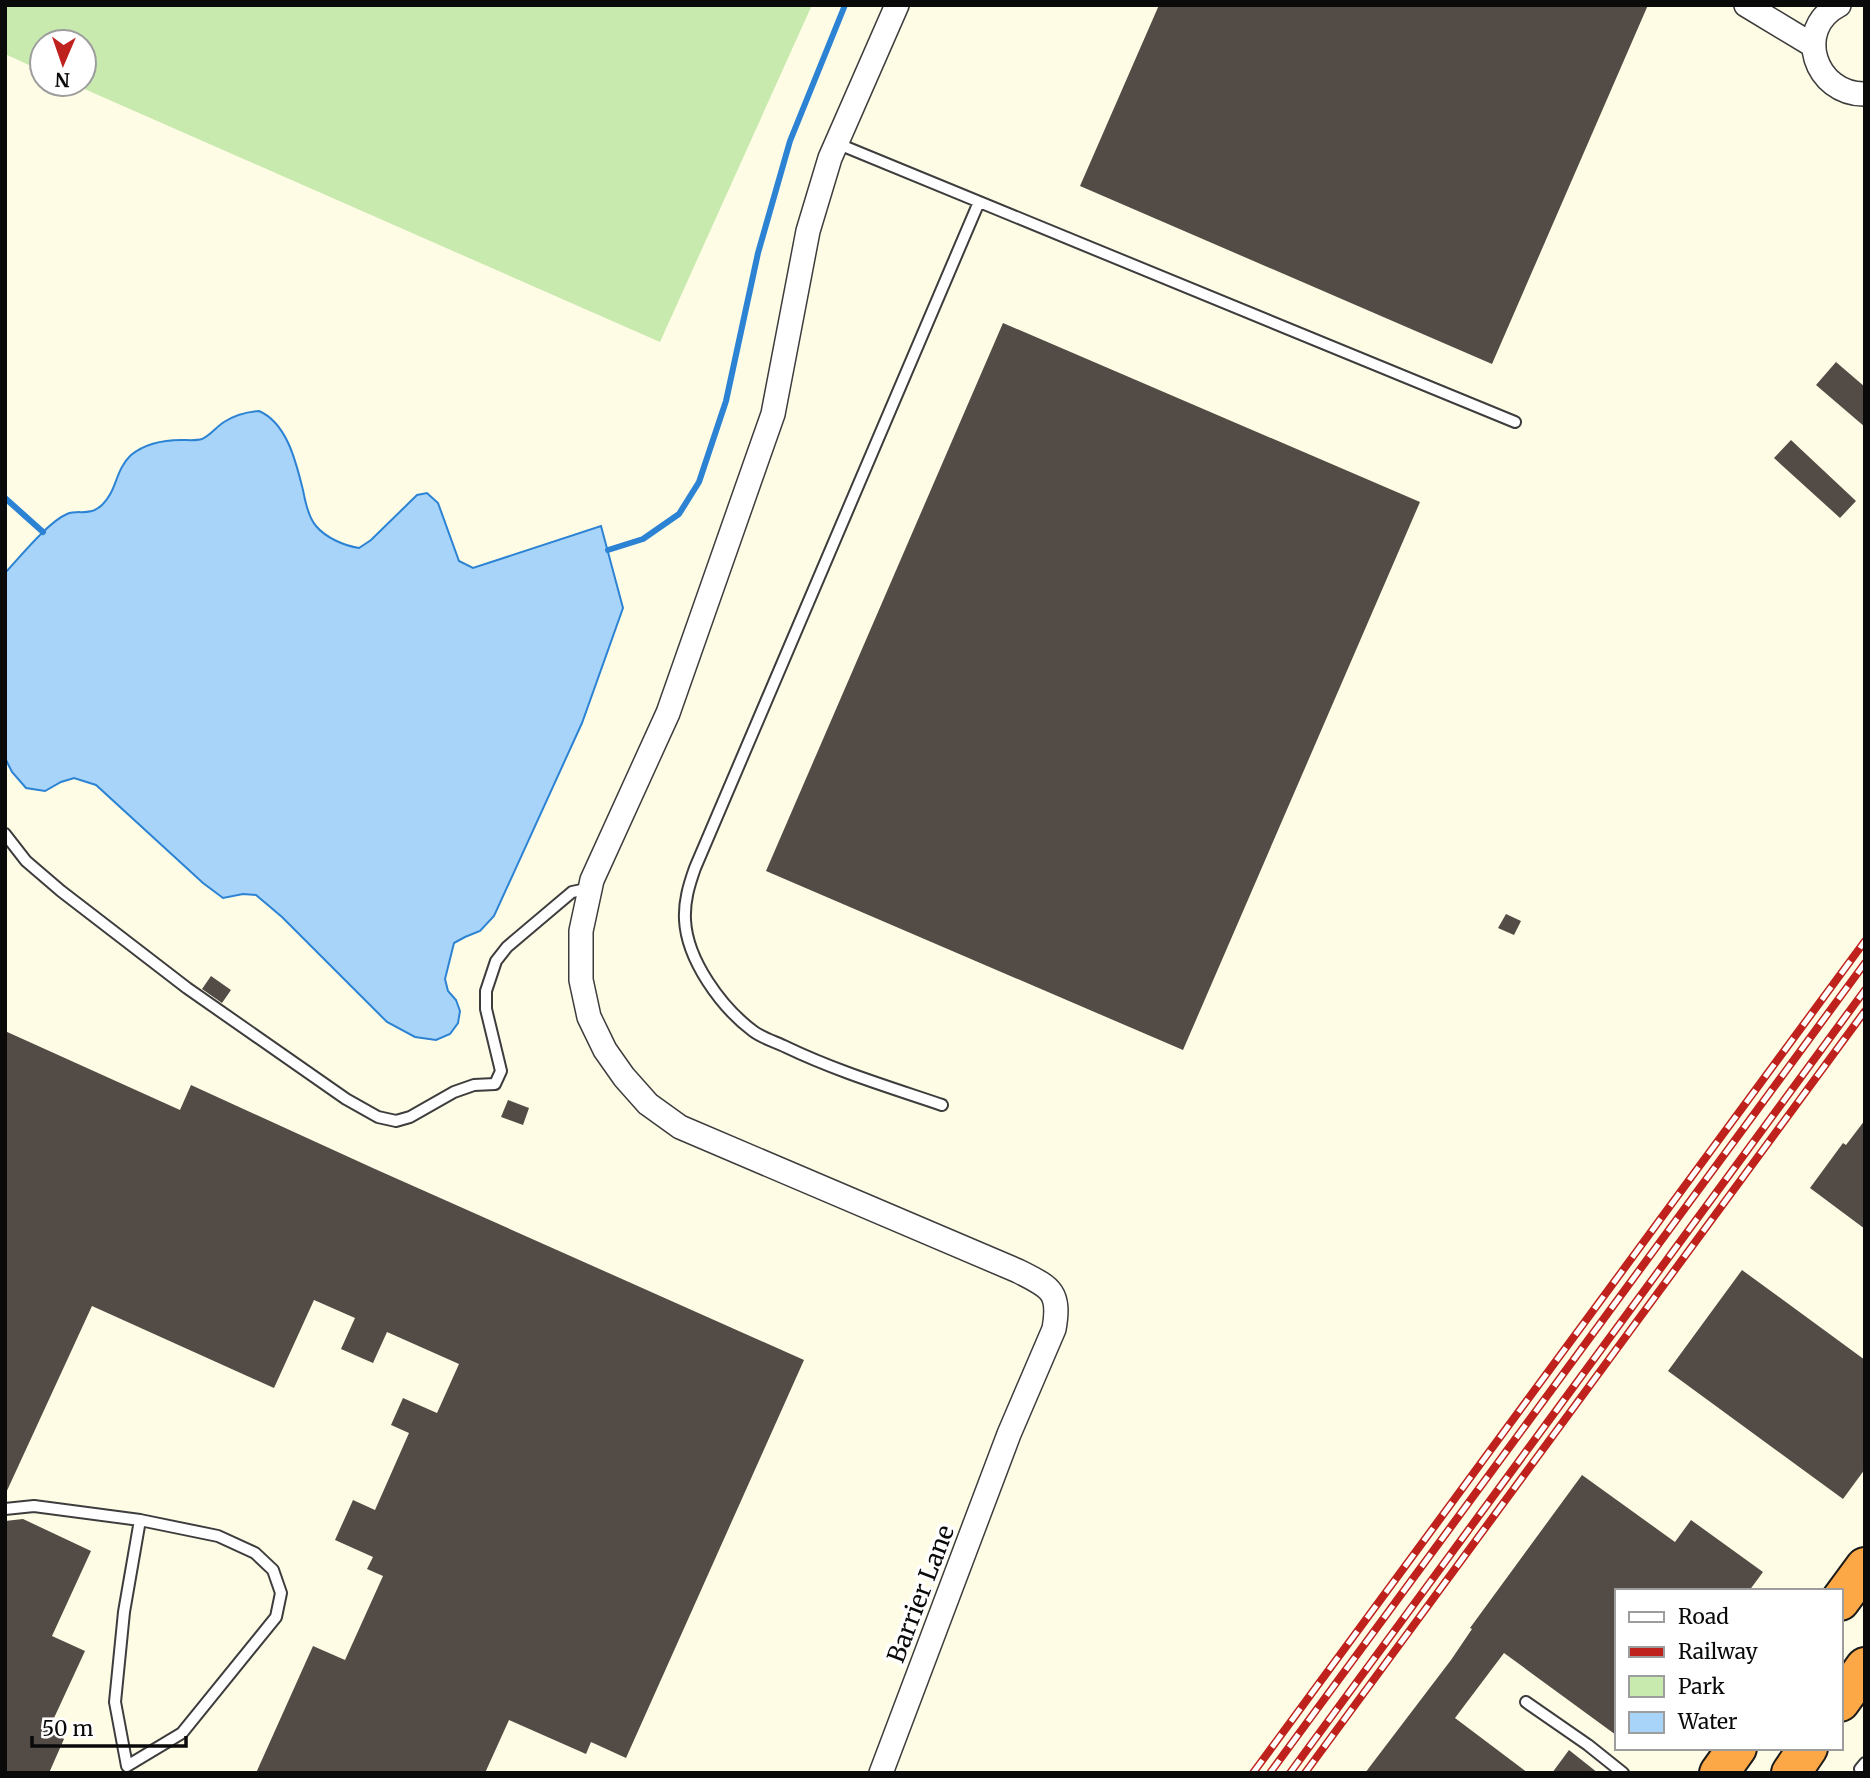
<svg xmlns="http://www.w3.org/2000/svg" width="1870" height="1778" font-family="Merriweather,serif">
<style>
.green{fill:#c9eaaf}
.water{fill:#a8d4f9;stroke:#2c83d3;stroke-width:2}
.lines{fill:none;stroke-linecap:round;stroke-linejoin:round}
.stream{stroke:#2c83d3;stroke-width:6}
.building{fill:#534c46}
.lane-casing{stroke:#3d3d3d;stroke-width:14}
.street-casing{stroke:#3d3d3d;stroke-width:26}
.highway-casing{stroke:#1b1b1b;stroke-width:42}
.lane{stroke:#fff;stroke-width:10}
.street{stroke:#fff;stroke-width:23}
.highway{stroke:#fca847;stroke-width:38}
.rail-casing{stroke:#bf221c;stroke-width:8}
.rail{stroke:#fff;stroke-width:5;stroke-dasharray:16;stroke-linecap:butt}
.labels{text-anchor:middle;stroke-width:7;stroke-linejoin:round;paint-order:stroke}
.street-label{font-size:24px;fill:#0a0a0a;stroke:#fff}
</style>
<rect width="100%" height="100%" fill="#fffce6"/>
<path class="green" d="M 5,5 L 812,5 L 660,342 L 73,84 L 84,84 L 84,42 L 42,42 L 42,71 L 5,54 Z"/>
<path class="water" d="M 259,411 C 287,423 296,462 303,490 C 305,501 308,517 316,526 C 326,538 345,546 359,548 L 371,540 L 417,495 L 427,493 L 438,503 L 459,561 L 473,568 L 601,526 L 623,608 L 582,723 L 494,916 L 480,931 L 465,937 L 454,943 L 445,979 L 448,991 L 456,1000 L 460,1011 L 458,1023 L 450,1034 L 436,1040 L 415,1037 L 387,1022 L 282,917 L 256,895 L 243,894 L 223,898 L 203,883 L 96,785 L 74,778 L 61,782 L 45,791 L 26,788 L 12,772 L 5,758 L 5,573 C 20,557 48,522 67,514 C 79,509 89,517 102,505 C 117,491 115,470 131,455 C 146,443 163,440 181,440 C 188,440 196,441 202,439 C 211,435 216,427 224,422 C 235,415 245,412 259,411 Z"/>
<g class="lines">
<path class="stream" d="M 5,498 L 43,532
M 608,550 L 643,539 L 679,514 L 699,482 L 726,401 L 758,253 L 790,141 L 845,5"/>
</g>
<path class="building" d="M 1159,5 L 1648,5 L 1492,364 L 1080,186 Z
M 1003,323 L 1420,502 L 1183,1050 L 766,871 Z
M 1836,362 L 1865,387 L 1865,427 L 1816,385 Z
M 1791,440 L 1856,501 L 1840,518 L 1774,458 Z
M 1506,914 L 1521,921 L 1514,935 L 1498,928 Z
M 211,976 L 231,990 L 222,1003 L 202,989 Z
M 5,1031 L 180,1110 L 191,1085 L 375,1169 L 804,1360 L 626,1758 L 591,1742 L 586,1754 L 509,1720 L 485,1773 L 256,1773 L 313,1646 L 345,1660 L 383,1576 L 367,1569 L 373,1557 L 335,1540 L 353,1500 L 375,1510 L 409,1433 L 391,1425 L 403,1398 L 437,1413 L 459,1364 L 387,1332 L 373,1363 L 341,1349 L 355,1318 L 314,1300 L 274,1388 L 92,1306 L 5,1495 Z
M 508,1100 L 529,1108 L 523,1125 L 501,1117 Z
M 1865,1120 L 1865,1229 L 1810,1188 L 1843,1143 L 1846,1145 Z
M 1742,1270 L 1865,1360 L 1865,1469 L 1843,1499 L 1668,1371 Z
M 1582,1475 L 1675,1542 L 1691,1520 L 1763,1572 L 1749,1591 L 1616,1591 L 1616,1735 L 1504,1653 L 1455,1718 L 1528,1773 L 1365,1773 L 1451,1660 L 1472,1629 L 1470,1628 Z
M 23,1519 L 91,1551 L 52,1636 L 85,1651 L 48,1731 L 64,1739 L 49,1773 L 5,1773 L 5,1521 Z
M 1569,1750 L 1598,1773 L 1552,1773 Z"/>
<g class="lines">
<g class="lane-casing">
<path id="lane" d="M 836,143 L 1515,422
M 5,834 L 26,861 L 61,891 L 187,988 L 346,1099 L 378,1117 L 396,1121 L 410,1117 L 454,1092 L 474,1085 L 495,1084 L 501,1071 L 486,1009 L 486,991 L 496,961 L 507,947 L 572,892 L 591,888
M 942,1105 C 889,1087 836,1071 786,1047 C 776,1042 762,1038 753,1031 C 721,1007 687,960 685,920 C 684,901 689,885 695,868 L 979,202
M 5,1509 L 34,1506 L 140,1520 L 218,1536 L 255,1553 L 273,1570 L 281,1593 L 276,1617 L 182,1733 L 127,1766
M 1526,1702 L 1588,1745 L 1623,1773
M 127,1766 L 115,1702 L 124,1612 L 140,1520
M 1860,1769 L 1865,1763"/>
</g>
<g class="street-casing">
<path id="street" d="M 1746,5 L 1814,46
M 1839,5 C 1793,29 1815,95 1865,94
M 881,1773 L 1009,1434 L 1054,1329 C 1061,1290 1049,1287 1018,1271 L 680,1127 L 648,1104 L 624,1077 L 605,1050 L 589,1017 L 581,980 L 581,931 L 592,880 L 668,713 L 773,414 L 808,231 L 830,158 L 897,5"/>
</g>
<g class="highway-casing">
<path id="highway" d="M 1840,1601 L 1865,1567
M 1840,1702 L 1865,1667
M 1719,1773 L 1737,1748
M 1791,1773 L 1808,1748"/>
</g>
<use href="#lane" class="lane"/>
<use href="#street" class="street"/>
<use href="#highway" class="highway"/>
<g class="rail-casing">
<path id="rail" d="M 1253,1773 L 1865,941
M 1270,1773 L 1865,963
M 1290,1773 L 1865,990
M 1305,1773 L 1865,1011"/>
</g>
<use href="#rail" class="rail"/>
</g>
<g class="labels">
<g class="street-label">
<text transform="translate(921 1594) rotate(-69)" y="8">Barrier Lane</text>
</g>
</g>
<rect width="1870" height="1778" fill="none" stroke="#0a0a0a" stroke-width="14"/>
<rect x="1615" y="1589" width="228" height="161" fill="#ffffff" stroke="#9d9d9d" stroke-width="2"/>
<rect x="1629" y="1612" width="35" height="10" fill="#ffffff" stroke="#9d9d9d" stroke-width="2"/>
<text x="1678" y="1624" font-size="21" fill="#0a0a0a">Road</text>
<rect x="1629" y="1647" width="35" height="10" fill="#bf221c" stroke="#9d9d9d" stroke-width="2"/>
<text x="1678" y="1659" font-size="21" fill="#0a0a0a">Railway</text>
<rect x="1629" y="1676" width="35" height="21" fill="#c9eaaf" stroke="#9d9d9d" stroke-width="2"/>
<text x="1678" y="1694" font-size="21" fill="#0a0a0a">Park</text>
<rect x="1629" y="1712" width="35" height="21" fill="#a8d4f9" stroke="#9d9d9d" stroke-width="2"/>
<text x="1678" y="1729" font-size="21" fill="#0a0a0a">Water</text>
<g transform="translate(63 63) rotate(182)"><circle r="33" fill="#ffffff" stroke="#9d9d9d" stroke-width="2"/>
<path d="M0-5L12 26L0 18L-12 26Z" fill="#bf221c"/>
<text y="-10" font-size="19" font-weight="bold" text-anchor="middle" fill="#0a0a0a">N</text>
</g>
<path d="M32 1736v10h154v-10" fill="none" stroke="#0a0a0a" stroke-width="3.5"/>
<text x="42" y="1736" font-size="21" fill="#0a0a0a" stroke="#ffffff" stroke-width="5" paint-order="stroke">50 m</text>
</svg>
